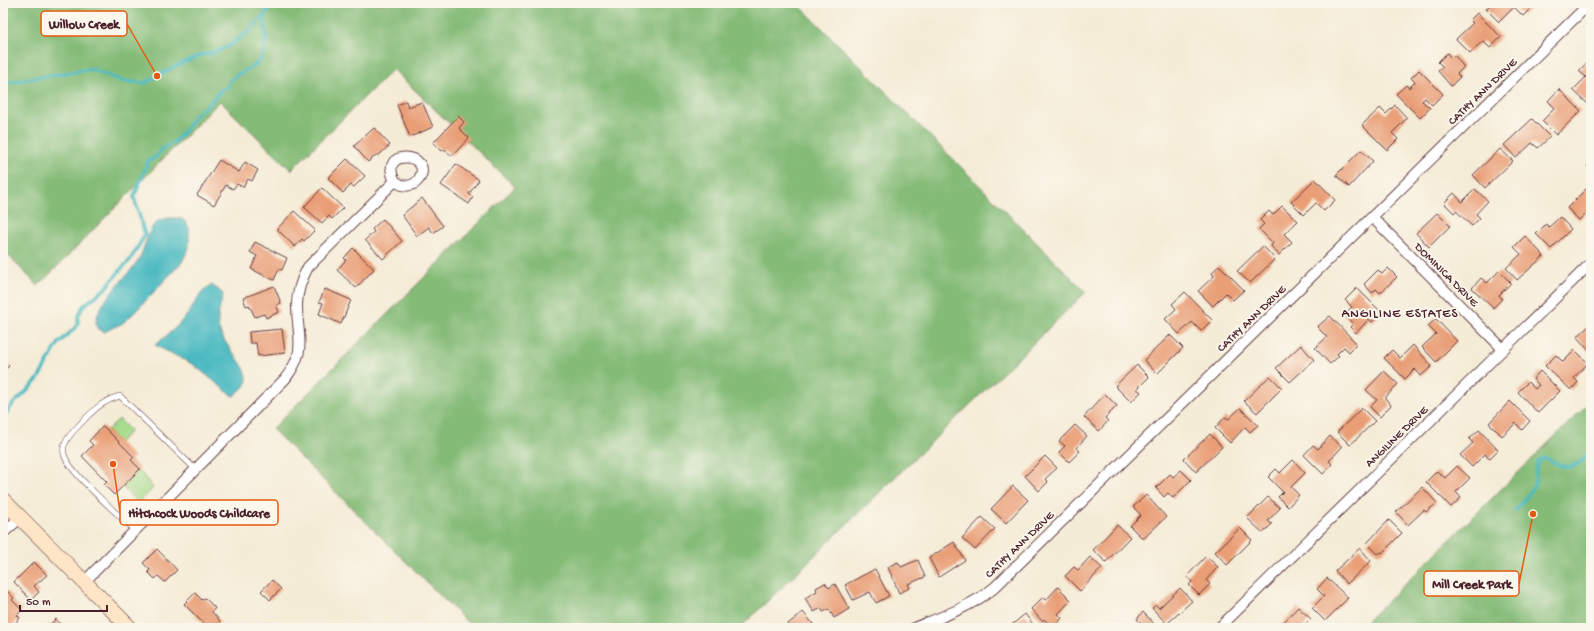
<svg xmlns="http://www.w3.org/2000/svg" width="1594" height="631" font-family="'Gochi Hand',sans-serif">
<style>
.green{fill:#a6db8b;stroke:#787d5b}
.forest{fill:#84bb77;stroke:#676d51}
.water{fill:#4bbac1;stroke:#4a6c76}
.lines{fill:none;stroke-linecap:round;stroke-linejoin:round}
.stream{stroke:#4bbac1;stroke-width:3.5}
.building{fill:#e99e76}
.lane-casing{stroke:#643e45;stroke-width:6}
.street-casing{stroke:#643e45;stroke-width:12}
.secondary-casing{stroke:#643e45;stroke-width:16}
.lane{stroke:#fff;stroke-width:5}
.street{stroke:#fff;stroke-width:10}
.secondary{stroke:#fee5c5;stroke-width:15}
.labels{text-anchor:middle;stroke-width:4;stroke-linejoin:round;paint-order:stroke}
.street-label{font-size:12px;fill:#4a1f2b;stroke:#fbf7ec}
.neighbourhood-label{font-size:13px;letter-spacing:1px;fill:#4a1f2b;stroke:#fbf7ec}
.leader{fill:none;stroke:#e8590c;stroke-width:1.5}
.callout-dot{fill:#e8590c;stroke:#fbf7ec;stroke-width:1.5}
.callout{fill:#fbf7ec;stroke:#e8590c;stroke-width:1.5}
.callout-label{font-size:13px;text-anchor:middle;font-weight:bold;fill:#4a1f2b}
</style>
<rect width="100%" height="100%" fill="#fbf7ec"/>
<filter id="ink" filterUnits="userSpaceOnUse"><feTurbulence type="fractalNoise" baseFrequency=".025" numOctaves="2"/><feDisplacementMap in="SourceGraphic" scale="8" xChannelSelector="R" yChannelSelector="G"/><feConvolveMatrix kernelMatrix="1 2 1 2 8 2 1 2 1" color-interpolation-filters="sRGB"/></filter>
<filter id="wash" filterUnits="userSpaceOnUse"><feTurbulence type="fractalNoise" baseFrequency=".012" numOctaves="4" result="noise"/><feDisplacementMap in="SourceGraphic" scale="16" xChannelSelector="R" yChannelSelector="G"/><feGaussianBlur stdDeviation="0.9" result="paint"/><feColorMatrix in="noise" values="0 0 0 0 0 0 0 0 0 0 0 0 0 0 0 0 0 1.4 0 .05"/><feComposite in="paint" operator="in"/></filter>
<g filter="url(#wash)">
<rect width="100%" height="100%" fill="#f5ecd7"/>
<path class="green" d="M 119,419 L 131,431 L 119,442 L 107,430 Z
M 139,470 L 153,488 L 139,503 L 122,487 Z"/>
<path class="forest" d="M 3,3 L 797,3 L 1086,292 L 740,628 L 473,628 L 272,429 L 515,187 L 393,69 L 291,170 L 220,101 L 38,286 L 3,250 Z
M 1591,401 L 1591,628 L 1360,628 Z"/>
<path class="water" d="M 180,218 L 186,222 L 189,228 L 189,248 L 182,262 L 133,314 L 123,323 L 104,332 L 97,328 C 90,308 129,276 139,259 C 145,248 146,235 154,225 C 160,217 171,218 180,218 Z
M 211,285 L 219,290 L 223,294 C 221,304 217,315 218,325 C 220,343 249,366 247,379 C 247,386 239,391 234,396 L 231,395 L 194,365 L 155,345 C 167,336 178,326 187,315 C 195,305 199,292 211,285 Z"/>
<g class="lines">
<path class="stream" d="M 3,83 L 92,69 L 122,81 L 145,83 L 174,67 L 201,55 L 216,52 L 229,46 L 248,32 L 275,3
M 3,418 L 13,404 L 24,394 L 38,379 L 58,344 L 78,325 L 78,317 L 83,306 L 106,288 L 121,269 L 130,260 L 145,235 L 134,197 L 148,161 L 156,157 L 162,149 L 174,142 L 187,128 L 194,116 L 209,104 L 221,90 L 228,87 C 229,73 253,71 260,60 C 269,45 264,30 265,14
M 1515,510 C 1522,502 1532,493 1535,483 C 1537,476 1534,467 1539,461 C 1549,451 1561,476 1579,463 C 1585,460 1587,453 1591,449"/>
</g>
<g id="blocks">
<path class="building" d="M 1492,3 L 1532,3 L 1534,5 L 1523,16 L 1514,7 L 1499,22 L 1486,9 Z
M 1477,13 L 1501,37 L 1490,48 L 1483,41 L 1470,53 L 1456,39 L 1473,23 L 1470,20 Z
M 1447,53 L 1451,58 L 1454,55 L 1464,67 L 1457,74 L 1460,77 L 1451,86 L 1438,71 L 1443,67 L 1438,62 Z
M 1591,58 L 1591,101 L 1588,104 L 1573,90 L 1586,77 L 1579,71 Z
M 1419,70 L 1443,94 L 1432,105 L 1425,98 L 1422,101 L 1430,108 L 1420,118 L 1396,94 L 1406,85 L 1409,88 L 1415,82 L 1411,78 Z
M 1559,89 L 1581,111 L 1556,135 L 1542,121 L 1555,108 L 1548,101 Z
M 406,101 L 408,107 L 422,102 L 433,127 L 410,137 L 397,105 Z
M 1395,105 L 1407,118 L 1392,133 L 1398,139 L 1387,150 L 1362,125 L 1380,108 L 1386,114 Z
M 458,116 L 464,122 L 459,128 L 469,138 L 452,156 L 444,149 L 442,151 L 433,143 Z
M 1532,119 L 1550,137 L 1538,148 L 1532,143 L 1516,158 L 1504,145 Z
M 374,128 L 390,145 L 378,156 L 377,154 L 368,162 L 354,146 Z
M 1500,149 L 1513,161 L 1485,188 L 1473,175 Z
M 1361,150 L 1373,161 L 1349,187 L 1336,175 Z
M 347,159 L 365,176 L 354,187 L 351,185 L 343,193 L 328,178 Z
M 219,160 L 239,172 L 245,162 L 258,170 L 252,181 L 248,179 L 243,187 L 237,184 L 233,189 L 226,185 L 214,205 L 197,195 Z
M 1591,162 L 1591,170 L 1587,166 Z
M 456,164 L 479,180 L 469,194 L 473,197 L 469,204 L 441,185 Z
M 1315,179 L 1335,200 L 1324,211 L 1316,203 L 1304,215 L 1291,202 Z
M 1591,184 L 1591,208 L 1579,220 L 1567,208 Z
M 322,188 L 343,208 L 332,219 L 329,216 L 322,223 L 304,207 Z
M 1475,189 L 1488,201 L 1476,214 L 1480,218 L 1472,226 L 1456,211 L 1454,213 L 1444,203 L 1454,193 L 1462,202 Z
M 422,198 L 443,226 L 433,233 L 429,227 L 417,236 L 402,215 Z
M 1282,206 L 1298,221 L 1284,234 L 1292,242 L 1279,255 L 1271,246 L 1273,243 L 1259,229 L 1264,224 L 1260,220 L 1269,211 L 1273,215 Z
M 294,211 L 315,230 L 304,241 L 302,239 L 295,247 L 277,229 Z
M 1437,213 L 1450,226 L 1429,247 L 1416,233 Z
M 1560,217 L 1571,229 L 1551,249 L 1536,234 L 1546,224 L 1549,227 Z
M 383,219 L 402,241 L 383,259 L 365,240 L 374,232 L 372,229 Z
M 1525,236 L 1544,256 L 1517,280 L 1506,268 L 1521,254 L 1514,247 Z
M 255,242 L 287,258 L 282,270 L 279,269 L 274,280 L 251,269 L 257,256 L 250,252 Z
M 1263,246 L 1275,259 L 1250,283 L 1237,271 Z
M 353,248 L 374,269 L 356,288 L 337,270 L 346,260 L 344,258 Z
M 1219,265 L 1244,290 L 1233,300 L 1226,293 L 1213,306 L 1198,291 L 1214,276 L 1212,273 Z
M 1388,268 L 1397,277 L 1380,293 L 1376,289 L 1372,293 L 1364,284 L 1378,270 L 1382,274 Z
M 1499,271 L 1511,283 L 1499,295 L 1502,299 L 1493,308 L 1472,288 L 1481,278 L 1487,283 Z
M 274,286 L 281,303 L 276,305 L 279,312 L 266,318 L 264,314 L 255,317 L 249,305 L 246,306 L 243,298 Z
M 1357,288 L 1382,313 L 1372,322 L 1369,319 L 1356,333 L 1350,327 L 1353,324 L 1344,315 L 1352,307 L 1345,300 Z
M 325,289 L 351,300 L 341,324 L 319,314 L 323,303 L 319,302 Z
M 1185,292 L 1212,320 L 1201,331 L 1192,322 L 1179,334 L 1165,319 L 1176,309 L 1172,304 Z
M 1330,316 L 1357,344 L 1349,352 L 1344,347 L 1337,354 L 1339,356 L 1330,364 L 1315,348 L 1327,337 L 1317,327 Z
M 1436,319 L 1457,341 L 1436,362 L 1422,347 L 1436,334 L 1428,326 Z
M 1591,324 L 1591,349 L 1589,351 L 1577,337 Z
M 282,329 L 285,353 L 258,356 L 256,343 L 250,343 L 249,332 Z
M 1170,335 L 1183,348 L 1157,374 L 1144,360 Z
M 1301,345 L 1314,360 L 1290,382 L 1276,368 Z
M 1413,345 L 1432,366 L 1421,376 L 1415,369 L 1405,379 L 1384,358 L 1392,350 L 1400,358 Z
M 1575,350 L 1588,363 L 1574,378 L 1578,382 L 1571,390 L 1545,366 L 1556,355 L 1563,362 Z
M 3,360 L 9,366 L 3,372 Z
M 1137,365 L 1149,377 L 1137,389 L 1141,392 L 1131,402 L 1115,386 Z
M 1384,371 L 1398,384 L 1385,398 L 1391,405 L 1380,417 L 1370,407 L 1377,400 L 1366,390 Z
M 1540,371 L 1560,391 L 1538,413 L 1518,392 L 1528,382 L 1535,389 L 1539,385 L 1533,379 Z
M 1270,376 L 1282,388 L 1257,413 L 1244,401 Z
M 1105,394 L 1117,406 L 1105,418 L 1108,421 L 1099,431 L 1084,417 Z
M 1510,401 L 1530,421 L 1522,430 L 1516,423 L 1502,436 L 1489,423 Z
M 1240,408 L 1258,425 L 1250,432 L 1245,427 L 1230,443 L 1215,428 L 1225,417 L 1229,419 Z
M 1362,408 L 1375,421 L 1350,445 L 1337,432 Z
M 1075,425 L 1087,436 L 1076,448 L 1080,451 L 1069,462 L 1059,452 L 1065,446 L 1059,441 Z
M 103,426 L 134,457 L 131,460 L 140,469 L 114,495 L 104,485 L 107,482 L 82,456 L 93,445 L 89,441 Z
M 1479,430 L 1498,450 L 1489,459 L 1485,454 L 1472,467 L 1460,455 L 1473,443 L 1469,439 Z
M 1210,434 L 1222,447 L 1196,472 L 1184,459 Z
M 1330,436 L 1342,447 L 1329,461 L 1332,464 L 1323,474 L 1304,455 L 1313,445 L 1318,449 Z
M 1045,456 L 1057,468 L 1045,479 L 1048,482 L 1039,491 L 1025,476 Z
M 1293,460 L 1305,473 L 1291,487 L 1299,495 L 1288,507 L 1278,497 L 1283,492 L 1268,477 L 1276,469 L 1280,473 Z
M 1457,466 L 1470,478 L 1456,492 L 1461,498 L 1451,507 L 1426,482 L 1437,471 L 1445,478 Z
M 1181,470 L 1191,480 L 1173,498 L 1168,493 L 1164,497 L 1156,488 L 1170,474 L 1173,477 Z
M 1013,486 L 1028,500 L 1006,523 L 991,509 Z
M 1422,487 L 1437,503 L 1426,512 L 1424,510 L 1408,525 L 1396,512 Z
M 1146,495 L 1166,517 L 1143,539 L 1130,526 L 1141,515 L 1133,507 Z
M 1268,497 L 1280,508 L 1268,521 L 1272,524 L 1263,533 L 1247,518 Z
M 982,517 L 995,529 L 975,550 L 962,538 Z
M 1389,520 L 1402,533 L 1382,553 L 1381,552 L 1378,554 L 1367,543 Z
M 1117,525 L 1130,537 L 1106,562 L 1093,550 Z
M 1240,528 L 1252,540 L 1227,565 L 1215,552 Z
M 954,542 L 965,560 L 939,577 L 929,558 Z
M 1360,548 L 1371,561 L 1347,584 L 1335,571 Z
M 157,549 L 177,570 L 165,582 L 158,576 L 155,579 L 148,572 L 150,570 L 143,563 Z
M 1206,556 L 1218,567 L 1206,580 L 1210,584 L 1199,595 L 1189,585 L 1192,582 L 1187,576 Z
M 1090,557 L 1102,568 L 1080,591 L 1065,576 L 1074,567 L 1078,570 Z
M 918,560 L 925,577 L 908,584 L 910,588 L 899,593 L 888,567 L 898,562 L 901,567 Z
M 34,562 L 47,575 L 34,586 L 39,592 L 31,600 L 14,582 Z
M 875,569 L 889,596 L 876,603 L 870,592 L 853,600 L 845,585 Z
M 1327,578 L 1348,598 L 1325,621 L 1312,608 L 1324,596 L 1317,589 Z
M 272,580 L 281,589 L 270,600 L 261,591 Z
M 825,583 L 829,588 L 835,584 L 849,609 L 834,618 L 829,609 L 823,612 L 821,608 L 814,612 L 805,598 L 817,591 L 816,588 Z
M 1058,587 L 1071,600 L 1058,614 L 1062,618 L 1053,628 L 1044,619 L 1042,621 L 1031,609 L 1043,597 L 1046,600 Z
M 4,588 L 14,598 L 12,600 L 22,610 L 17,615 L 20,618 L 12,627 L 8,623 L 3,628 Z
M 1180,588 L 1192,601 L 1167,624 L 1152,608 L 1156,605 L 1159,608 Z
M 195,593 L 202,600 L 205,598 L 215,608 L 212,612 L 220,621 L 213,628 L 208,628 L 184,604 Z
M 1298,607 L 1311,619 L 1302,628 L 1278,628 Z
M 803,612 L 813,624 L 808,628 L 783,628 Z
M 1143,612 L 1158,628 L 1138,628 L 1142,624 L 1137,619 Z
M 1025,614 L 1036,628 L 1008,628 Z
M 56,619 L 64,628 L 47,628 Z"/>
</g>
</g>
<g filter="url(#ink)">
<use href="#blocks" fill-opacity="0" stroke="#643e45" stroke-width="1"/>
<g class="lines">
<g class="lane-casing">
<path id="lane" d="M 135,530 C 120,516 68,472 64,454 C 61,442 74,431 81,423 C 94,410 102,401 120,396 L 195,469"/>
</g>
<g class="street-casing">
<path id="street" d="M 1372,217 L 1503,349
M 3,533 L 20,518
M 84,582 L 285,379 C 308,349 297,338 297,305 C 297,291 301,280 308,267 L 395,181 C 377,147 435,153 419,179 C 413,188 402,187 395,181
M 914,628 C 942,617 970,607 994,588 L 1590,3
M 1219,628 L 1591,263"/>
</g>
<g class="secondary-casing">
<path id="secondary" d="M 3,500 L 130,628"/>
</g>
<use href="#lane" class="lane"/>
<use href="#street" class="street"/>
<use href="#secondary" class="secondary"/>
</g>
</g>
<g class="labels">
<g class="street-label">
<text transform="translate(1482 91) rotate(-44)" y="4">CATHY ANN DRIVE</text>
<text transform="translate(1447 274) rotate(45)" y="4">DOMINICA DRIVE</text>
<text transform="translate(1251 318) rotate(-44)" y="4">CATHY ANN DRIVE</text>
<text transform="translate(1396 436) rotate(-44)" y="4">ANGILINE DRIVE</text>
<text transform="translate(1019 544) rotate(-44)" y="4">CATHY ANN DRIVE</text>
</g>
<g class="neighbourhood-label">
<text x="1400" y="317">ANGILINE ESTATES</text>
</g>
</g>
<path class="leader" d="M157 76L127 24M113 464L120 512M1533 514L1519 584"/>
<g class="callout-dot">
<circle cx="157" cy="76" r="4"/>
<circle cx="113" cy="464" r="4"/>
<circle cx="1533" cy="514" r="4"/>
</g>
<g class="callout">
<rect x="41" y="11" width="86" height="25" rx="4"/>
<rect x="120" y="500" width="158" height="25" rx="4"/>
<rect x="1424" y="571" width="95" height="25" rx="4"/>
</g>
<g class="callout-label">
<text x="84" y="28">Willow Creek</text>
<text x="199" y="517">Hitchcock Woods Childcare</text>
<text x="1472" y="588">Mill Creek Park</text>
</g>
<rect width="1594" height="631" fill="none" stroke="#fbf7ec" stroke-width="16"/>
<path d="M20 605v6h87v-6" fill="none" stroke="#4a1f2b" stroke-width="2"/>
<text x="26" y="605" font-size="12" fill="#4a1f2b" stroke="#fbf7ec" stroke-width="3" paint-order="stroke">50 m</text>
</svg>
